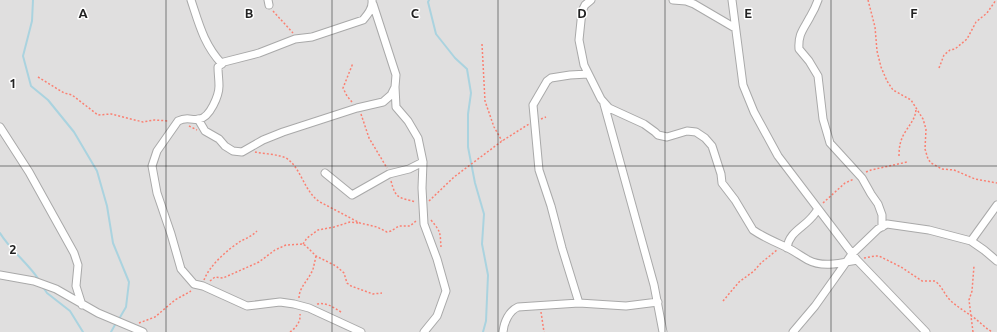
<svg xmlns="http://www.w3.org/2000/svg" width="997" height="332" font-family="Ubuntu,sans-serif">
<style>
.residential{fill:#e0dfdf}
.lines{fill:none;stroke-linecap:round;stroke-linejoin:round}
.stream{stroke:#aad3df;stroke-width:2}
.minor-casing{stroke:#a9a9a9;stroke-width:9}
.path{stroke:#fa8072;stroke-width:1.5;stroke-dasharray:2 2;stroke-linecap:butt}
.minor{stroke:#fff;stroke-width:7}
.grid{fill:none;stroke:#222;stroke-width:1;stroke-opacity:0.55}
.grid-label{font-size:13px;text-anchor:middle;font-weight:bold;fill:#222;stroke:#fff;stroke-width:3;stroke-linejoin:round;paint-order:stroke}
</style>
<rect width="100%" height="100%" fill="#f2efe9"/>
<path class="residential" d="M 0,0 L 997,0 L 997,332 L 0,332 Z"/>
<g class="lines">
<path class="stream" d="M 33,0 L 32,21 L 23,56 L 31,86 L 48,100 L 74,132 L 97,171 L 107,206 L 113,243 L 129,282 L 126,307 L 119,319
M 429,0 L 428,2 L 436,34 L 455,58 L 467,69 L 471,93 L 468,114 L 468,147 L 475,183 L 484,214 L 482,244 L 488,275 L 486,321 L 483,332
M 0,233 C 11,251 28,263 39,280
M 43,287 L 47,293 L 70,311 L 83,332
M 111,332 L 116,323"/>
<g class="minor-casing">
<path id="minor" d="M 191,0 C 199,24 204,45 222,64
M 268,0 L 269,5
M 591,0 L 585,5 L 582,11 L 579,40 L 584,65 L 601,99 L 609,108 L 644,124 L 655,132 L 658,135 L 667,137 L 687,131 L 696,132 L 705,138 L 712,146 L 721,174 L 722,183 L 735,200 L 753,230 C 763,237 775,242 786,247 C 794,251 801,256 808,260 C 823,268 841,263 857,260
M 673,0 L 686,1 L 694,4 L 735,28
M 732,0 L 743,85 L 754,112 L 778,156 L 857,260 L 926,332
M 818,0 C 816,6 813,12 810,17 C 803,30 798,34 799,49 L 809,61 L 818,76 L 823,119 L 830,143 L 862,178 L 871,194 L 878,204 L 882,215 L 882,227
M 395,87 L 396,107 L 408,121 L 418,138 L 423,162 L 422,188 L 424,224 L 437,259 L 446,291 L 437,316 L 424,332
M 604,104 L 654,285 L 663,332
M 198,119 L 205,131 L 219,139 L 225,146 L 233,151 L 242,152 L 263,140 L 283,132 L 357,108 L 383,102 L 391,95 L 395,87 L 396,75 L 373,4
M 0,127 L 29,172 L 74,253 L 78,265 L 76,286 L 82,305
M 325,173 L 352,195 L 389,174 L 409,169 L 423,162
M 971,241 L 997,205
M 787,248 C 789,232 803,228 812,217 C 814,215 816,212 818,209
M 0,275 L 34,281 L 56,289 L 98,313 L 143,332
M 579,303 L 562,248 L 551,206 L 539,170 L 533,105 L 547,81 L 551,78 L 570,75 L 588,74
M 361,332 L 309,308 L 294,304 L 280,302 L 247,306 L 203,286 L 194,284 L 181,269 L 171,234 L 157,193 L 152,166 L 157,151 L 178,121 C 188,116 191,121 199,119 C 210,118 219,95 219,86 C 219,79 218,74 218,67 L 224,62 L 259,53 L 295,39 L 312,37 L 363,20 C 368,14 373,8 372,0
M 503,332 C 504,322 509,311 518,307 L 579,303 L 626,306 L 658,302
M 793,332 L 815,306 L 852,254 L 878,229 L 887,224 L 929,230 L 971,241 L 984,250 L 997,261"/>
</g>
<path class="path" d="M 868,0 L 875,27 L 877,51 L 881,67 L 887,81 L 893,90 L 911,100 L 923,119 L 926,129 L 925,149 L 928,159 L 931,163 L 942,169 L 954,170 L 975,179 L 997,183
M 273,11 L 293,33
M 482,44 L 485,101 L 494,127 L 502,141
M 939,68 L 944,55 L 950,50 L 955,49 L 967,39 L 976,22 L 987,13 L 996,0
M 38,77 L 64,93 L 72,95 L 98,115 L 111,114 L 143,122 L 154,120 L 169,121
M 352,102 L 347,96 L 343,88 L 353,63
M 361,114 L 369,138 L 387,168
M 541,119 L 546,117
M 189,126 L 197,130
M 255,152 C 265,154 277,154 286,158 C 301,167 304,192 320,202 L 360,223 L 377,227 L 387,232 L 391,231 L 399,226 L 410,226 L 416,221
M 899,156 C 899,148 900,141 904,134 C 909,125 916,119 916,108
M 866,172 L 871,170 L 907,162
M 391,181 C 396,200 399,197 416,202
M 429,201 L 454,177 L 502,141 L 529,124
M 823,203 L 845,183 L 854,179
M 431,220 C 441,232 440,232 441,247
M 303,244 L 307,238 L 318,230 L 334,227 L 350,222 L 359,223
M 864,258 L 875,256 L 879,256 L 901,267 L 922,281 L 935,281 C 942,286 944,294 950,300 C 956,306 963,310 970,315 C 978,320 984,327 992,332
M 204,280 C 209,266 228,249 241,241 C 247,238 252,236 257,231
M 210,281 L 215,277 L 223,278 L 259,262 L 275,250 L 286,245 L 303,244 L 306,246 L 316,256 L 336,266 L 344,273 L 347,283 L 351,286 L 373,294 L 382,293
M 299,298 C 299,287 309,280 313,269 C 314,265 315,261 316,256
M 723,301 L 739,282 L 754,271 L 761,263 L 777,250
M 317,304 C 326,302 333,307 341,312
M 541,312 L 544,332
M 139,323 L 155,317 L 175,300 L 191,291
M 290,332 C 296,328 301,321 300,314
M 973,332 L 969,300 L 972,291 L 974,266"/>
<use href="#minor" class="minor"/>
</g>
<path class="grid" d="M 166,0 L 166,332M 332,0 L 332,332M 498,0 L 498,332M 665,0 L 665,332M 831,0 L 831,332M 0,166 L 997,166"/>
<g class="grid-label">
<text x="83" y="18">A</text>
<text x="249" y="18">B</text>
<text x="415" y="18">C</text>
<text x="582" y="18">D</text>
<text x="748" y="18">E</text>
<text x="914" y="18">F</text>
<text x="13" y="88">1</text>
<text x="13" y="254">2</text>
</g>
</svg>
